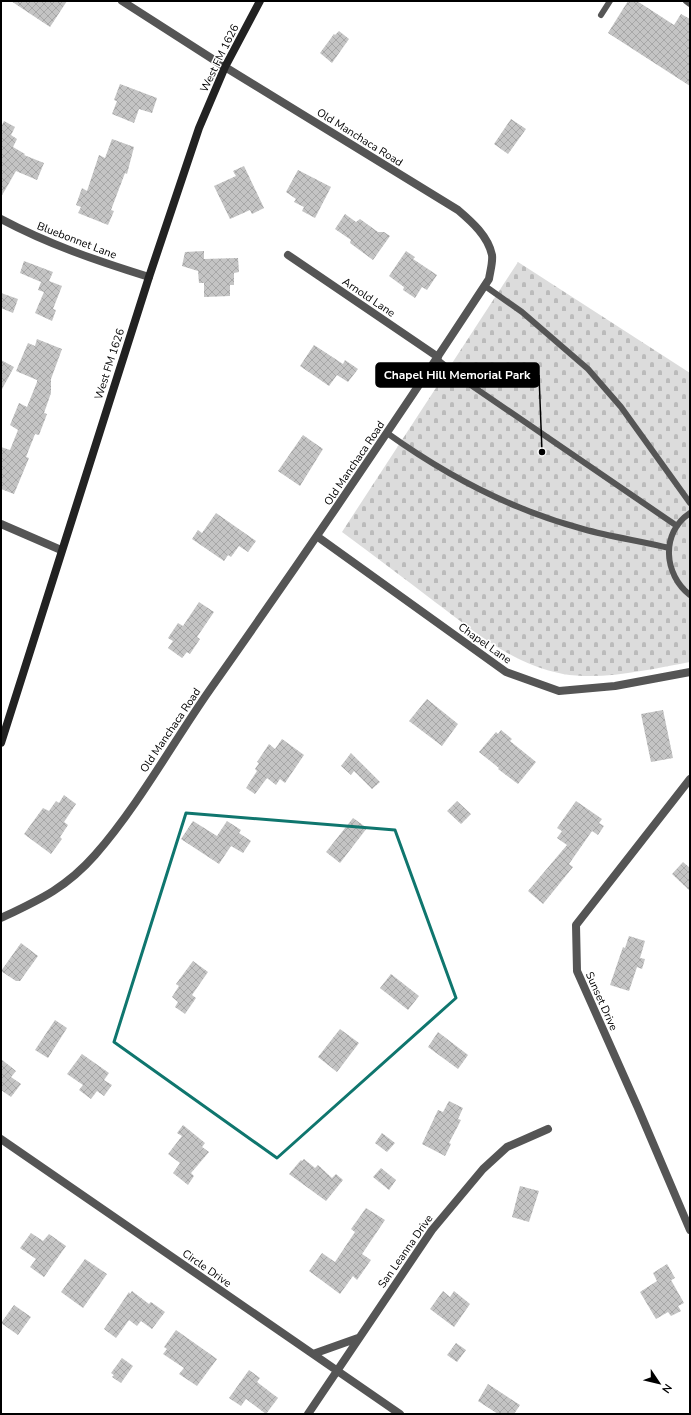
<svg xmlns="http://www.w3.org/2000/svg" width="691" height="1415" font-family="'Nunito Sans',sans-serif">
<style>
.cemetery{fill:url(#cemetery-stones)}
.building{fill:url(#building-cross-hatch)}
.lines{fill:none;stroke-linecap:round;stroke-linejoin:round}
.service{stroke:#555;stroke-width:6}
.minor{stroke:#555;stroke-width:8}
.secondary{stroke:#222;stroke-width:8}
.marked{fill:none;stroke:#0f766e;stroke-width:3;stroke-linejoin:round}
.labels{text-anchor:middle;stroke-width:3;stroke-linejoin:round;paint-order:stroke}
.street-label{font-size:11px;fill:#000;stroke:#fff}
.leader{fill:none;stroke:#000;stroke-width:1.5}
.callout-dot{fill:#000;stroke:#fff;stroke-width:1.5}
.callout{fill:#000;stroke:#000;stroke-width:1.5}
.callout-label{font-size:12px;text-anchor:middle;font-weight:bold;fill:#fff}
</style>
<defs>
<pattern id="cemetery-stones" width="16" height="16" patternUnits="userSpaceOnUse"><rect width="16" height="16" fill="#dcdcdc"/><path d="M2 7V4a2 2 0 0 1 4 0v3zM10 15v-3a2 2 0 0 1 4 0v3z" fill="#bbb"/></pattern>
<pattern id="building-cross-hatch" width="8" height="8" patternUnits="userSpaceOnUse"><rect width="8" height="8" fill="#c4c4c4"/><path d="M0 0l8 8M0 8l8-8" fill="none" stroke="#a7a7a7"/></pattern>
</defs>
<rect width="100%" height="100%" fill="#fff"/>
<path class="cemetery" d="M 518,262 L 690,373 L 690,662 C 651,669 603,681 563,674 C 513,665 474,631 435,602 C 404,578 373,555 342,532 Z"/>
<path class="building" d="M 11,1 L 67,1 L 50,27 Z
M 628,1 L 637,1 L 674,25 L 681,14 L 690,19 L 690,86 L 608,33 Z
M 339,31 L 349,39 L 332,63 L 320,53 L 334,34 L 335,35 Z
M 120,84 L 157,98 L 152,113 L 139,109 L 134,123 L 112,114 L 117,101 L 114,100 Z
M 511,119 L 526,129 L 508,154 L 494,144 Z
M 4,121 L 15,127 L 11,135 L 17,139 L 13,147 L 25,154 L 24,155 L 44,163 L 37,180 L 16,171 L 1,197 L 1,127 Z
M 112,139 L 134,147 L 127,174 L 125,173 L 111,210 L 114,211 L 108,225 L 78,213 L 81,207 L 76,205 L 82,188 L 87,191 L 99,155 L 105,158 Z
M 244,166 L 264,208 L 252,214 L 250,210 L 230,219 L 214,186 L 236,176 L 233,171 Z
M 298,170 L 331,187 L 315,218 L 302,211 L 304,207 L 294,202 L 296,199 L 286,192 Z
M 345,214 L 356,222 L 360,219 L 378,232 L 384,232 L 390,236 L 373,260 L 350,243 L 351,240 L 335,229 Z
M 204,251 L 204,259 L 238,258 L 239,272 L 234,273 L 234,285 L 230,285 L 230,296 L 204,297 L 204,283 L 199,283 L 198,271 L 182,266 L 185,252 Z
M 406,251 L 415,257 L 413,259 L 437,275 L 427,290 L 422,287 L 415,298 L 403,290 L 404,287 L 389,276 Z
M 24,261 L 53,272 L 49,281 L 62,286 L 53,309 L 56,310 L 52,321 L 35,313 L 44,292 L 38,290 L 41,282 L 20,273 Z
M 1,293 L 18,299 L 13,313 L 1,308 Z
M 37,339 L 62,349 L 51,379 L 51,393 L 44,413 L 47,414 L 39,435 L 35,434 L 26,457 L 29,458 L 14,494 L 1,489 L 1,447 L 10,450 L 18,430 L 10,425 L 19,403 L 27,407 L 37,382 L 37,380 L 16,371 L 28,343 L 35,346 Z
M 314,345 L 343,364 L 345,360 L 358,369 L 348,382 L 337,375 L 329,386 L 300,366 Z
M 1,360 L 14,367 L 1,391 Z
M 303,435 L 323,449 L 300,486 L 278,471 Z
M 216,513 L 256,541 L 248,552 L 239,546 L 231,557 L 228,555 L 224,561 L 192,539 L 198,530 L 202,533 Z
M 199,602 L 214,612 L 197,637 L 200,639 L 190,654 L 187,652 L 182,658 L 168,648 L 173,641 L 168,638 L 178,623 L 183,626 Z
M 427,699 L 458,724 L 442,746 L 409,721 Z
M 663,710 L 673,758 L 651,762 L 641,714 Z
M 501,730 L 512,739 L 510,741 L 536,762 L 518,784 L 498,769 L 499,768 L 479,752 L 496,732 L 498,734 Z
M 282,739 L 304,755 L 285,783 L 280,779 L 276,785 L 267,778 L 255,794 L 246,788 L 257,771 L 255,769 L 259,763 L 257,762 L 269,744 L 275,749 Z
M 351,753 L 380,782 L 372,789 L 354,771 L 351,775 L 341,766 Z
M 64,795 L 76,804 L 64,822 L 68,825 L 60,837 L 62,839 L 51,854 L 24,834 L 43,808 L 49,811 L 56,801 L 59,803 Z
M 457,801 L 471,814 L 461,824 L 447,811 Z
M 576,801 L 602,819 L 599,823 L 604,826 L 598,835 L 592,831 L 569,864 L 573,867 L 543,904 L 528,891 L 567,845 L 557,838 L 562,831 L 557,828 Z
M 353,818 L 367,828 L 340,863 L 326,852 Z
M 193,821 L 217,836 L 227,821 L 241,830 L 239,833 L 251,841 L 243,853 L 231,846 L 219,864 L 181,839 Z
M 683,862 L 690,868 L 690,891 L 672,874 Z
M 629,936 L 645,941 L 640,958 L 645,959 L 642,969 L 637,967 L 629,991 L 610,985 L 623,947 L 625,948 Z
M 21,943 L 38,956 L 20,981 L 16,981 L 1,971 Z
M 193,961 L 208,972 L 192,995 L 196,998 L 185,1014 L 175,1007 L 178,1002 L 172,997 L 179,986 L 176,984 Z
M 391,974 L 419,996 L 408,1010 L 380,988 Z
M 55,1020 L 67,1028 L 48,1058 L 35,1050 Z
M 340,1029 L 359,1043 L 337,1072 L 318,1057 Z
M 438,1032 L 468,1055 L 458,1069 L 428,1047 Z
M 82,1054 L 109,1073 L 104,1080 L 112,1085 L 104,1096 L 97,1091 L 91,1099 L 79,1090 L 83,1085 L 67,1074 Z
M 1,1059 L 16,1071 L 11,1077 L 21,1084 L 11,1097 L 1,1090 Z
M 449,1101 L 463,1108 L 458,1119 L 461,1120 L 449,1143 L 451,1144 L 445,1156 L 422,1144 L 438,1110 L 443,1112 Z
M 183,1125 L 205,1143 L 202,1147 L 209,1152 L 191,1173 L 194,1176 L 188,1185 L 173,1173 L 180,1163 L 168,1154 L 182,1136 L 177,1133 Z
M 382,1133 L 395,1143 L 387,1152 L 375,1143 Z
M 304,1159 L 315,1168 L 318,1165 L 332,1178 L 336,1174 L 343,1180 L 326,1201 L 289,1174 L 301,1160 L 302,1161 Z
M 381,1168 L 396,1180 L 389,1190 L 373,1177 Z
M 520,1186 L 539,1191 L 529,1222 L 512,1217 Z
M 366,1208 L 385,1220 L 362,1254 L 371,1260 L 357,1280 L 353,1276 L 340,1294 L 309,1271 L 322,1253 L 335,1262 L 355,1232 L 351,1229 Z
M 31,1233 L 43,1241 L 49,1234 L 66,1246 L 44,1277 L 30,1267 L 36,1259 L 20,1248 Z
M 85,1259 L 107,1274 L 83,1308 L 61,1292 Z
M 667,1264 L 675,1278 L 671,1280 L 684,1303 L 678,1306 L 681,1311 L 671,1316 L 668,1312 L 656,1319 L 640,1292 L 657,1281 L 653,1273 Z
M 132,1291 L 149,1304 L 151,1302 L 165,1312 L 152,1329 L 141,1321 L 137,1326 L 129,1320 L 116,1338 L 104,1329 L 129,1292 L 130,1294 Z
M 443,1291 L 450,1297 L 454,1291 L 470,1304 L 454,1327 L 430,1309 Z
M 14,1305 L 31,1317 L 18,1335 L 1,1323 Z
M 176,1330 L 217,1359 L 197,1386 L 179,1374 L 184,1368 L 163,1354 L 167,1349 L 164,1347 Z
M 456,1343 L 466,1350 L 457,1362 L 447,1355 Z
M 122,1358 L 133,1366 L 121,1383 L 112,1377 L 114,1375 L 111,1373 Z
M 249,1370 L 260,1378 L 257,1382 L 278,1398 L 266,1414 L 246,1399 L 241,1406 L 229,1398 Z
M 488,1384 L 520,1405 L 514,1414 L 498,1414 L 478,1401 Z"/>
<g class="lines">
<path class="service" d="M 686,1 L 690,4
M 601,15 L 610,1
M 485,286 L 522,312 L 588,369 L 621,407 L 690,503
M 437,359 L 462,379 L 677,526
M 387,433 C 447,476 512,510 583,529 C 611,537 641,541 669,548
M 690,513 C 660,533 664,575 690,595"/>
<path class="minor" d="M 1,219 C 48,244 97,261 149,277
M 288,255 L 438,357
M 1,524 L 61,550
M 318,537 L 506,672 L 559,691 L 615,686 L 690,672
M 690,779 L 576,925 L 577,971 L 638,1108 L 690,1230
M 1,918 C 39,900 66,888 95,855 C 138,806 172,744 209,691 C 305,555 398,418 489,279 C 490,272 493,262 492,255 C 488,236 472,222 458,210 L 225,67 L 122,1
M 1,1139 L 400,1414
M 313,1354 L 358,1338
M 308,1414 L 432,1230 L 483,1169 L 507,1147 L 548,1129"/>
<path class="secondary" d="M 1,743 L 149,277 L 199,128 L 225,67 L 260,1"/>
</g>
<path class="marked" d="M 186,813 L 395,830 L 456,998 L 277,1158 L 114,1042 Z"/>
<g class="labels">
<g class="street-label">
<text transform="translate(219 58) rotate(-64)" y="4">West FM 1626</text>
<text transform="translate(360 137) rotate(32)" y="4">Old Manchaca Road</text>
<text transform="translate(77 240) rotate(21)" y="4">Bluebonnet Lane</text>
<text transform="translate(369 297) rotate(34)" y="4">Arnold Lane</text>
<text transform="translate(109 364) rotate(-72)" y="4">West FM 1626</text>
<text transform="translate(354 463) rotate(-56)" y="4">Old Manchaca Road</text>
<text transform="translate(485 643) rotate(35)" y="4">Chapel Lane</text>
<text transform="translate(170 730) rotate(-56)" y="4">Old Manchaca Road</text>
<text transform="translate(602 1001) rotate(66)" y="4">Sunset Drive</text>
<text transform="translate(405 1251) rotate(-55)" y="4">San Leanna Drive</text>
<text transform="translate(207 1268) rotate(35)" y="4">Circle Drive</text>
</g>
</g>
<path class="leader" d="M542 452L539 375"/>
<circle class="callout-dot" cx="542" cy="452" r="4"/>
<rect class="callout" x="376" y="363" width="163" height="24" rx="4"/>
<g class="callout-label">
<text x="457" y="379">Chapel Hill Memorial Park</text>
</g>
<rect width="691" height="1415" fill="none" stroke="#000000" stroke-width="4"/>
<g transform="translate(659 1383) rotate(125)" stroke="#ffffff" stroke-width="3" paint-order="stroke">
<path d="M0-3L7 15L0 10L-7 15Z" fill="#000000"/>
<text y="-6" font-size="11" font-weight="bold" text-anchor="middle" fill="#000000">N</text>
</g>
</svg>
